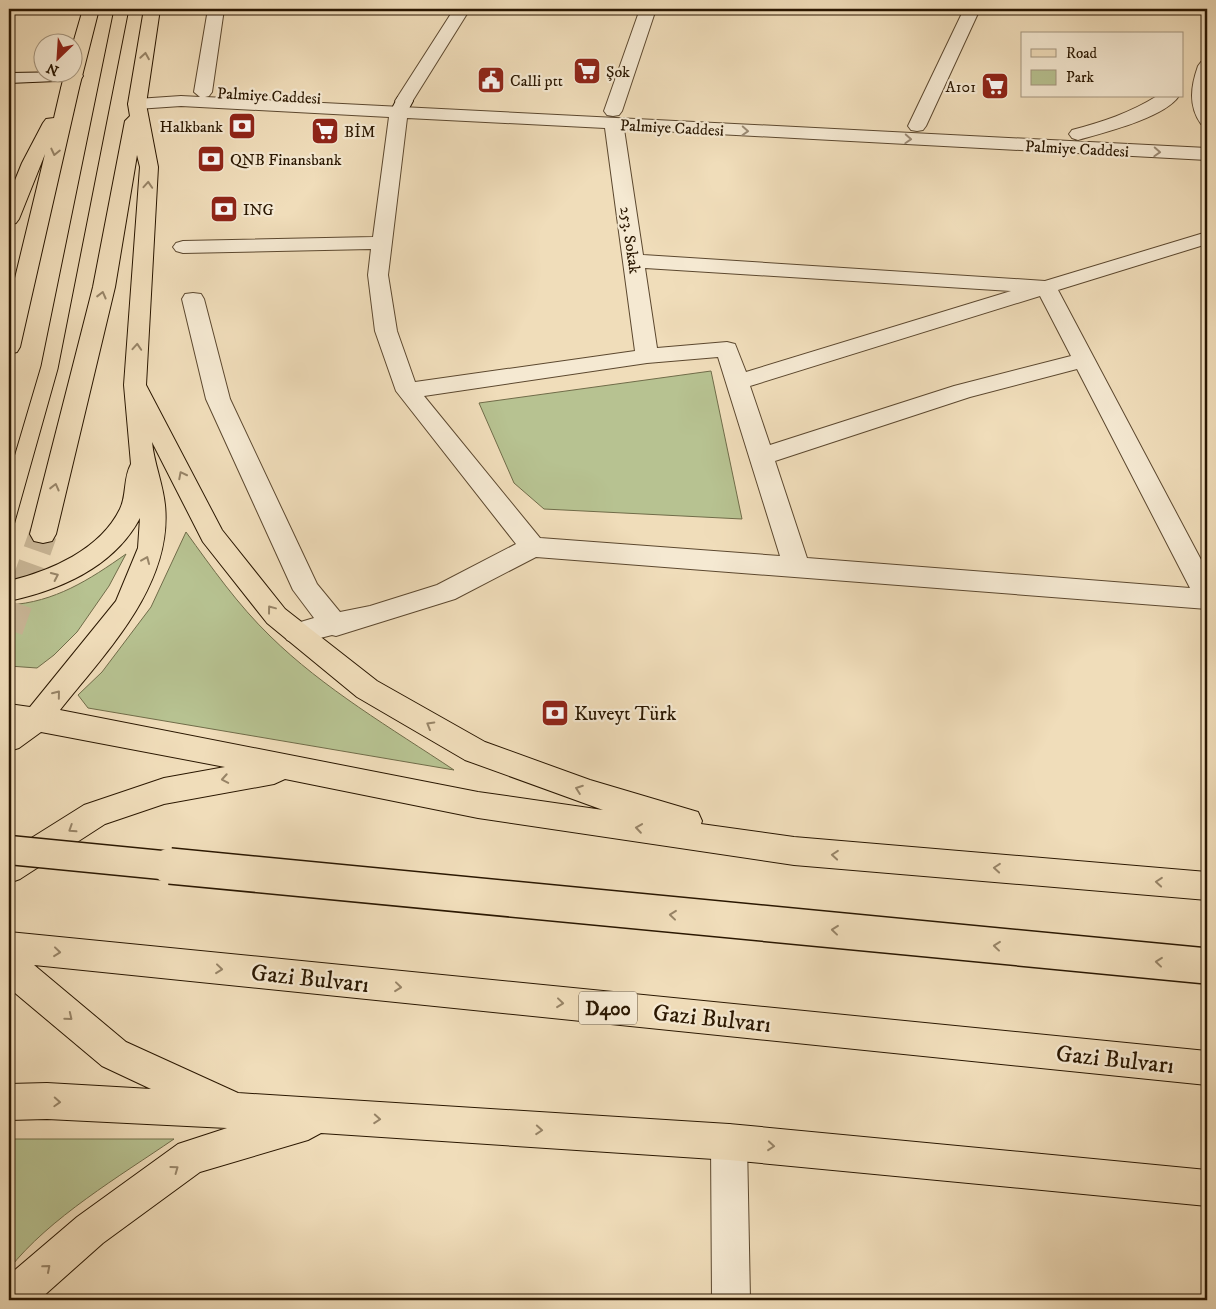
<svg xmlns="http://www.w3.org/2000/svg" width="1216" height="1309" font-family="'IM FELL DW Pica',serif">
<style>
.green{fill:#b7c291;stroke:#706c49}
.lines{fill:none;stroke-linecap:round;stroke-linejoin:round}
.highway-tunnel{stroke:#c8b595;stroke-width:28;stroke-dasharray:28 14;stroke-linecap:butt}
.street-casing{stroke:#5c482f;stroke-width:2}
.secondary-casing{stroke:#2a1701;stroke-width:2}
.primary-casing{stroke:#2a1701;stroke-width:2}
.highway-casing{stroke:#2a1701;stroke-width:2}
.street{fill:#f5e9d2;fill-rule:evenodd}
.secondary{fill:#f5e9d2;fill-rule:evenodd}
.primary{fill:#f0ddba;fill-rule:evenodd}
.highway{fill:#f0ddba;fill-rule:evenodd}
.tram{stroke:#2a1701;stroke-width:1}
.highway-bridge-far1-casing{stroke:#2a1701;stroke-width:31;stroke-linecap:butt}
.highway-bridge-casing{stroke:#2a1701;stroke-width:38;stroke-linecap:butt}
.highway-bridge-far1{stroke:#f0ddba;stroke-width:28}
.highway-bridge{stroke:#f0ddba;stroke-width:35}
.oneway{stroke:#978467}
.oneway2{stroke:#9a8a74}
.labels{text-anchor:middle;stroke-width:4.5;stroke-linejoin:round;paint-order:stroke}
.far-poi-label{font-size:16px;fill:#2a1701;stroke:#f5e9d2;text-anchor:start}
.far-street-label{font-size:16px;fill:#2a1701;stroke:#f5e9d2}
.shield{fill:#f5e9d2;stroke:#675640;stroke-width:1}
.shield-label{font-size:19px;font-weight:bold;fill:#2a1701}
.poi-label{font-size:20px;fill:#2a1701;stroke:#f5e9d2;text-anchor:start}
.near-street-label{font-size:24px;fill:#2a1701;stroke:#f5e9d2}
</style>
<rect width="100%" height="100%" fill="#f0ddba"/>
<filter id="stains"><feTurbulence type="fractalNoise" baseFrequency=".004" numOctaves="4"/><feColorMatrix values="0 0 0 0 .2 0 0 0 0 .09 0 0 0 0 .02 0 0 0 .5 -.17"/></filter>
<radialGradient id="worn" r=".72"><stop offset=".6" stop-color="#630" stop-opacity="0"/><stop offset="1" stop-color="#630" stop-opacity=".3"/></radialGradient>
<path class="green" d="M 711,371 L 742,519 L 544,509 L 514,483 L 479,403 Z
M 186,532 C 212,568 238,605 270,636 C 324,689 391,728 454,770 L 88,708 L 78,695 L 102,672 L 151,607 Z
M 126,554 L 109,586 L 77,632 L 54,655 L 37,668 L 9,666 L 9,605 C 55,602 89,580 126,554 Z
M 9,1139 L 174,1139 C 120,1176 49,1218 9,1269 Z"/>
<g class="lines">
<path class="highway-tunnel" d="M 9,630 L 43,534"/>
<g class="street-casing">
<path id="street" d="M 208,9 L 224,9 L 212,92 L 209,96 L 205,97 L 1207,148 L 1207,160 L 624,129 L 643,255 L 1045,281 L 1207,232 L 1207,244 L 1058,290 L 1207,571 L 1207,609 L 536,557 L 455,599 L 336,636 L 332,635 L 297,644 L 287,640 L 283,633 L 287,626 L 314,618 L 293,590 L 206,399 L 182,299 L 185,294 L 193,293 L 201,294 L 204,299 L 230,399 L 317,584 L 340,612 L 370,606 L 437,585 L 516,544 L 396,391 L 375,331 L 368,275 L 371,249 L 183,253 L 176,251 L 173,247 L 176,243 L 183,241 L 373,237 L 389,117 L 181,106 L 137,109 L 131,108 L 128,104 L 131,100 L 137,99 L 181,96 L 200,97 L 194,92 ZM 407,118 L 605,128 L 635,351 L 415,382 L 397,331 L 388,275 ZM 645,268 L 1011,291 L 746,372 L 735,344 L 727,342 L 657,348 ZM 1040,296 L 1071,356 L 954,386 L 770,445 L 750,386 ZM 718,357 L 780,556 L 540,538 L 424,396 L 647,363 ZM 1077,369 L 1190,588 L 807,558 L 775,461 L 970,397 Z
M 454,9 L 470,9 L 410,105 L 404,106 L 398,105 L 395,101 Z
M 640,9 L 656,9 L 622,111 L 619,115 L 613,116 L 607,115 L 604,111 Z
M 964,9 L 980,9 L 926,126 L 923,130 L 917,131 L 911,130 L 908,126 Z
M 1207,61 L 1207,125 L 1201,124 C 1188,105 1191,86 1198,66 L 1201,62 Z
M 1157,96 L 1179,96 C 1164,118 1103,133 1078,140 L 1072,138 L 1069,134 L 1072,130 C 1102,122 1130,113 1157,96 Z
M 729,1124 L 742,1129 L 747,1142 L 750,1300 L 712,1300 L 711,1142 L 716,1129 Z"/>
</g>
<g class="secondary-casing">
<path id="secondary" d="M 72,71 L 80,72 L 83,76 L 80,80 L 9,83 L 9,73 L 72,72 Z
M 404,96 L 410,97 L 413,101 L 405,116 L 399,117 L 393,116 L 390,112 L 398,97 Z"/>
</g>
<g class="primary-casing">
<path id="primary" d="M 83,9 L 99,9 L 79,88 L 76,92 L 70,93 L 64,92 L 61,88 L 65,72 L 72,72 L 72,47 Z
M 144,9 L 160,9 L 146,104 L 143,108 L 137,109 L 131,108 L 128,104 Z"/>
</g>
<g class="highway-casing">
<path id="highway" d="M 70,83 L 76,84 L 79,88 L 20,347 L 17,352 L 9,354 L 9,303 L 45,154 L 19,219 L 16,223 L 9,225 L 9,195 L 22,163 L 43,123 L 46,119 L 54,118 L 61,88 L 64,84 Z
M 137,99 L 143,100 L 146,104 L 158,167 L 146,385 L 222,530 L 285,609 L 377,681 L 485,742 L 590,780 L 698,812 L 702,821 L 701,824 L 794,837 L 1207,872 L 1207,900 L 794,865 L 478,818 L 285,779 L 274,784 L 164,804 L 105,824 L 20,879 L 9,883 L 9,852 L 84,805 L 164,778 L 225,767 L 41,732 L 19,748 L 9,751 L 9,704 L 30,707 L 116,601 L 138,548 L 140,518 C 114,567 60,590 9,601 L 9,581 C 50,571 100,550 120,509 C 127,495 123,478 131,464 L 124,385 L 140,167 L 137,155 L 115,287 L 56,534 L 52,541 L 43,543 L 34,541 L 30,534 L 93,287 L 125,121 L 130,116 L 128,104 L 131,100 ZM 152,442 L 203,542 L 267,623 L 357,697 L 465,760 L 603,810 L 478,792 L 60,710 C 106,652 173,585 165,505 C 163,484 154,463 152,442 Z
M 9,932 L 1207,1051 L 1207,1085 L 34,965 L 126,1042 L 238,1093 L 729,1124 L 1207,1170 L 1207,1206 L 729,1160 L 321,1133 L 308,1140 L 200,1172 L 103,1243 L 39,1300 L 9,1300 L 9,1275 L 77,1217 L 178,1144 L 227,1128 L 47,1119 L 9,1120 L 9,1084 L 47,1083 L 151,1089 L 102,1066 L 15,993 L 9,985 Z"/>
</g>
<use href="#street" class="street"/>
<use href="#secondary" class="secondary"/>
<use href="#primary" class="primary"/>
<use href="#highway" class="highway"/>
<path class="tram" d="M 9,474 L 41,366 L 114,9
M 11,536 L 58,369 L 129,9"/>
<g class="highway-bridge-far1-casing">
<path id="highway-bridge-far1" d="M 9,850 L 182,867"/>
</g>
<g class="highway-bridge-casing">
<path id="highway-bridge" d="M 170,866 L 1207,966"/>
</g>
<use href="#highway-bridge-far1" class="highway-bridge-far1"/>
<use href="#highway-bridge" class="highway-bridge"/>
</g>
<defs><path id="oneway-chevron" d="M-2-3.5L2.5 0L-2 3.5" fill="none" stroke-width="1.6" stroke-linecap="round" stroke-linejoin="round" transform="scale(1.25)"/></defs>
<g class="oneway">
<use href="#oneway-chevron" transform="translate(145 56) rotate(-81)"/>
<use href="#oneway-chevron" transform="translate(55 152) rotate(103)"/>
<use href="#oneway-chevron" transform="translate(148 185) rotate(-86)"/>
<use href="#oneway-chevron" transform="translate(102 295) rotate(-76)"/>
<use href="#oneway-chevron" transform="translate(137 347) rotate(-86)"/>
<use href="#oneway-chevron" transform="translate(182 475) rotate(-117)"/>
<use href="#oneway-chevron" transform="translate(55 487) rotate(-76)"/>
<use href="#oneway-chevron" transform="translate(146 560) rotate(-67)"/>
<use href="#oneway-chevron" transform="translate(55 576) rotate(-25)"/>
<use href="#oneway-chevron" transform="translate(271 609) rotate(-127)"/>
<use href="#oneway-chevron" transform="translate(57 694) rotate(-51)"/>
<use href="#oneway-chevron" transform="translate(430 725) rotate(-150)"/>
<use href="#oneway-chevron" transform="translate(225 779) rotate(170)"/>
<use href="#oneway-chevron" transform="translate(579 789) rotate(-160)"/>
<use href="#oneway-chevron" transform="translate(639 828) rotate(-172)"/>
<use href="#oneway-chevron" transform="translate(72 829) rotate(147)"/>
<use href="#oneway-chevron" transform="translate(835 855) rotate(-175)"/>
<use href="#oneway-chevron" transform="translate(997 868) rotate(-175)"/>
<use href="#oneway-chevron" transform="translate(1159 882) rotate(-175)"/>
<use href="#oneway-chevron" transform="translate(673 915) rotate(-174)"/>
<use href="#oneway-chevron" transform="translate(835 930) rotate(-174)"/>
<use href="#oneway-chevron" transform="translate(997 946) rotate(-174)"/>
<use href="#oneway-chevron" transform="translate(57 952) rotate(6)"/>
<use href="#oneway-chevron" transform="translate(1159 962) rotate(-174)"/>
<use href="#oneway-chevron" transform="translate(219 969) rotate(6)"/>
<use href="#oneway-chevron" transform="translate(398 987) rotate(6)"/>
<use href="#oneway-chevron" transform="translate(560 1003) rotate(6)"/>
<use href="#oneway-chevron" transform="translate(69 1017) rotate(39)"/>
<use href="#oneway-chevron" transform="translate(57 1102) rotate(3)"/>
<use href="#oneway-chevron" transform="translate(377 1119) rotate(4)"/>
<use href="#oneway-chevron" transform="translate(539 1130) rotate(4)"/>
<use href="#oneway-chevron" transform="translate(771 1146) rotate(5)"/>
<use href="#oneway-chevron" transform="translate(175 1169) rotate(-36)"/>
<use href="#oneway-chevron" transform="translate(47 1268) rotate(-41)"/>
</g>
<g class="oneway2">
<use href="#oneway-chevron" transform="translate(745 131) rotate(3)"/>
<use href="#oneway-chevron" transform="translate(908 139) rotate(3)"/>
<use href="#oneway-chevron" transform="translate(1157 152) rotate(3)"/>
</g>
<defs>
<g id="supermarket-square" transform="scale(1.4375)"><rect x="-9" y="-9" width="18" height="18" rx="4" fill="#8f2418" stroke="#f5e9d2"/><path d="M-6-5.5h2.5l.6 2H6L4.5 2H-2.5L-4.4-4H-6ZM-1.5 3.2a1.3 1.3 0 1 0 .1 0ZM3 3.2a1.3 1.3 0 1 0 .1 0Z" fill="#fff"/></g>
<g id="civic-square" transform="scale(1.4375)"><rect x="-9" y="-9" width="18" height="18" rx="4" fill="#8f2418" stroke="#f5e9d2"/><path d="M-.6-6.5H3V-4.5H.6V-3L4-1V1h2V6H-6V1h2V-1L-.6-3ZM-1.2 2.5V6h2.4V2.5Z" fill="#fff"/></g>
<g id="bank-square" transform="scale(1.4375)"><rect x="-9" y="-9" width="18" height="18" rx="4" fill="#8f2418" stroke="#f5e9d2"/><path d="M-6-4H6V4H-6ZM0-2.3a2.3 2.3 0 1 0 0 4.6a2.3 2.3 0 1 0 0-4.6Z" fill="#fff"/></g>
</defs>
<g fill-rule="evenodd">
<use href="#supermarket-square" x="587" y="71"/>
<use href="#civic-square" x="491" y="80"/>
<use href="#supermarket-square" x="995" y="86"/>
<use href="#bank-square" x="242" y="126"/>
<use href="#supermarket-square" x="325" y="131"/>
<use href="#bank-square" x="211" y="159"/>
<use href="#bank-square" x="224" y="209"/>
<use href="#bank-square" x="555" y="713"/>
</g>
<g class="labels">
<g class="far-poi-label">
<text x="606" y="77">Şok</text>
<text x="510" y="86">Calli ptt</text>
<text x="976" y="92" text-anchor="end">A101</text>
<text x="223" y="132" text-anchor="end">Halkbank</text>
<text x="344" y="137">BİM</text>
<text x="230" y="165">QNB Finansbank</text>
<text x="243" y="215">ING</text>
</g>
<g class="far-street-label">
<text transform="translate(269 95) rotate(3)" y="6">Palmiye Caddesi</text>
<text transform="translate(672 127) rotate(3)" y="6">Palmiye Caddesi</text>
<text transform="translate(1077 148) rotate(3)" y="6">Palmiye Caddesi</text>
<text transform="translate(631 240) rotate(82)" y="6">253. Sokak</text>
</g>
<rect class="shield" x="579" y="991.5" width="58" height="33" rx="4"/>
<g class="shield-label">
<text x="608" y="1015">D400</text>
</g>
<g class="poi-label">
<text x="574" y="720">Kuveyt Türk</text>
</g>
<g class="near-street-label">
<text transform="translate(310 978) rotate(6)" y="8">Gazi Bulvarı</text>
<text transform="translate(712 1018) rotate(6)" y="8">Gazi Bulvarı</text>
<text transform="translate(1115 1059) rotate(6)" y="8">Gazi Bulvarı</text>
</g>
</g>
<rect width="1216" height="1309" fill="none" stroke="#f0ddba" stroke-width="30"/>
<rect x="10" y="10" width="1196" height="1289" fill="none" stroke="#2a1701" stroke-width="2.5"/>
<rect x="15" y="15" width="1186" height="1279" fill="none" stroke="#2a1701"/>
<rect x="1021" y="32" width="162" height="65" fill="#f5e9d2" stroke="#a4957e"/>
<rect x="1031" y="49" width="25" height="8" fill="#f0ddba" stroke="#a4957e"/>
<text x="1066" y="58" font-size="15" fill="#2a1701">Road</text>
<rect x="1031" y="70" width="25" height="15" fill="#b7c291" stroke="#a4957e"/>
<text x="1066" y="82" font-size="15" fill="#2a1701">Park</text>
<g transform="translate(58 58) rotate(205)"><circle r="24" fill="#f5e9d2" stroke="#a4957e"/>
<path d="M0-4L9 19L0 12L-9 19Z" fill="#8f2418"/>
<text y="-8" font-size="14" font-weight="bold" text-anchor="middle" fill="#2a1701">N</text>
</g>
<rect width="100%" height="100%" filter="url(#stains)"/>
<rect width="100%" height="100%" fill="url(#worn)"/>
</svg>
